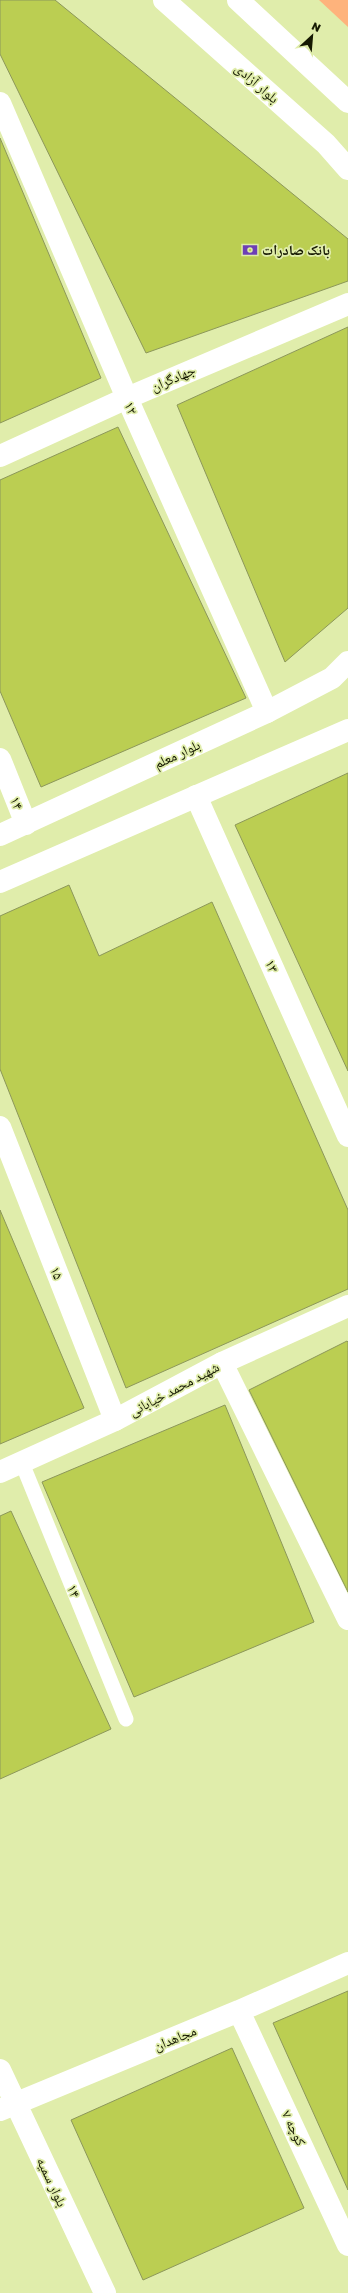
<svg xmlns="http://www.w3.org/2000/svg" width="348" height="2293" font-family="'Golos Text','Noto Naskh Arabic',sans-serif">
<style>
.green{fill:#feb37c}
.building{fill:#bbce52;stroke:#8c975a}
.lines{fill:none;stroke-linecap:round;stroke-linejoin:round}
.service{stroke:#fff;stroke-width:15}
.minor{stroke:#fff;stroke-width:22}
.tertiary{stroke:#fff;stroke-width:22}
.primary{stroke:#fff;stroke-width:22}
.labels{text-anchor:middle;stroke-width:3.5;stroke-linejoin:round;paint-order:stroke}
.street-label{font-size:14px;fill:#161902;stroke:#e0edab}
.poi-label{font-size:14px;font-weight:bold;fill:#161902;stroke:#e0edab;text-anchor:start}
</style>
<rect width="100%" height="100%" fill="#e0edab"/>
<path class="green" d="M 319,0 L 348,0 L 348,27 Z"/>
<path class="building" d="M 0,0 L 55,0 L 348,239 L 348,281 L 146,353 L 0,54 Z
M 0,138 L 101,378 L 0,423 Z
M 348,327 L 348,608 L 285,662 L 177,405 Z
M 118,427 L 246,698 L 41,787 L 0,691 L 0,480 Z
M 348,773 L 348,1071 L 235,825 Z
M 69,885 L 99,956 L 212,902 L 348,1210 L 348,1289 L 126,1388 L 0,1069 L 0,916 Z
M 0,1210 L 84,1408 L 0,1444 Z
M 347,1341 L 348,1342 L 348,1592 L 249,1390 Z
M 225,1405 L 314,1622 L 134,1697 L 42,1482 Z
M 11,1511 L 111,1729 L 0,1779 L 0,1516 Z
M 348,1991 L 348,2190 L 273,2023 Z
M 232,2048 L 304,2208 L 143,2280 L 71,2120 Z"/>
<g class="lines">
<path class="service" d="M 22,1463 L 126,1719"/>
<path class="minor" d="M 0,103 L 127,398 L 267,712
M 0,759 L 26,824
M 196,796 L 348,1136
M 0,1127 L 115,1420
M 222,1363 L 348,1619
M 239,2011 L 348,2245
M 0,2070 L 105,2293
M 0,2110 L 239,2011 L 348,1963"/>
<path class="tertiary" d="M 0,456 L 127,398 L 348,304
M 0,835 L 267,712 L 332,678 L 348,662
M 0,882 L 348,730
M 0,1472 L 115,1420 L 222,1363 L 348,1306"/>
<path class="primary" d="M 164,0 L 326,144 L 348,169
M 238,0 L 348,102"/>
</g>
<defs>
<g id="bank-bare" transform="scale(1.2)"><path d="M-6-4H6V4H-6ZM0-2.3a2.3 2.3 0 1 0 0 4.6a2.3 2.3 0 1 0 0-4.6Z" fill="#6d3fb6" stroke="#e0edab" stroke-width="2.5" paint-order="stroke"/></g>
</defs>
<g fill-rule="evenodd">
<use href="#bank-bare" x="250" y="250"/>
</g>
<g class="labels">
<g class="street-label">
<text transform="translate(257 83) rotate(41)" y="5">بلوار آزادی</text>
<text transform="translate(173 378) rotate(-23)" y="5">جهادگران</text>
<text transform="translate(131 408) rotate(66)" y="5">۱۲</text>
<text transform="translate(177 754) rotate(-25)" y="5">بلوار معلم</text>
<text transform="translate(17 803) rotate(68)" y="5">۱۴</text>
<text transform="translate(272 966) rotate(66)" y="5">۱۳</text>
<text transform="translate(57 1273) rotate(69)" y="5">۱۵</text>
<text transform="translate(174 1389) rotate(-28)" y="5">شهید محمد خیابانی</text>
<text transform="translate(74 1591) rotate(68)" y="5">۱۴</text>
<text transform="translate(175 2038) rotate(-22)" y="5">مجاهدان</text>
<text transform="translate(294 2128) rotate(65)" y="5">کوچه ۷</text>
<text transform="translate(52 2182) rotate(65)" y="5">بلوار سمیه</text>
</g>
<g class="poi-label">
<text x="262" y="255">بانک صادرات</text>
</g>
</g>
<g transform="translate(312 36) rotate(26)" stroke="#e0edab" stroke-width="3" paint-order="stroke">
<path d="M0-3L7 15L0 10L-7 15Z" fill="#161902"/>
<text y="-6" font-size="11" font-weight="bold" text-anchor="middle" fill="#161902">N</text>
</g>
</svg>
